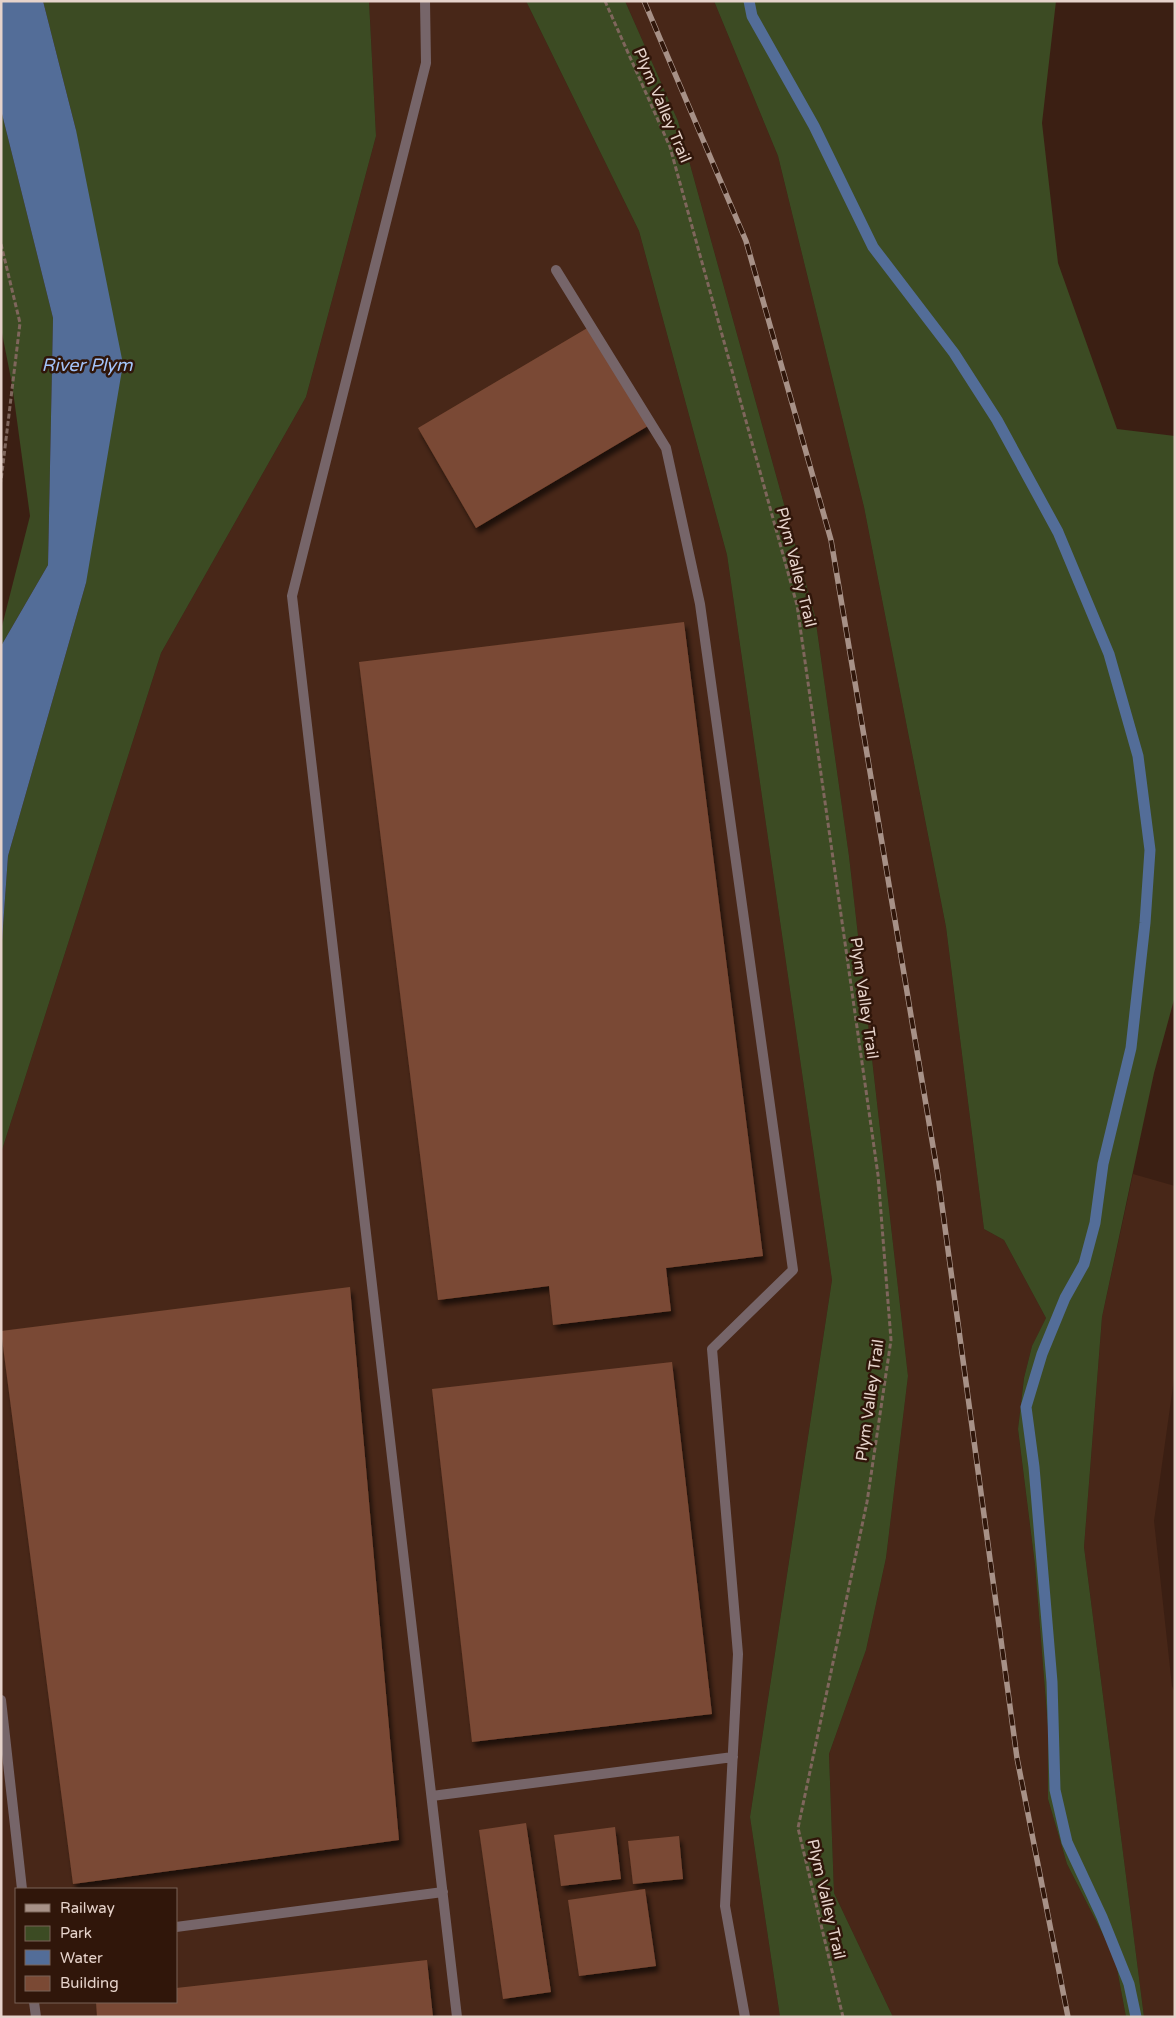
<svg xmlns="http://www.w3.org/2000/svg" width="1176" height="2018" font-family="'Varela Round',sans-serif">
<style>
.built{fill:#482718;fill-rule:evenodd}
.green{fill:#3c4b23}
.water{fill:#536d98}
.lines{fill:none;stroke-linecap:round;stroke-linejoin:round}
.stream{stroke:#536d98;stroke-width:11}
.building{fill:#7a4934;filter:url(#shadow)}
.path{stroke:#7f665c;stroke-width:3;stroke-dasharray:5 2.5;stroke-linecap:butt}
.lane{stroke:#766569;stroke-width:10}
.rail-casing{stroke:#a79187;stroke-width:5.5}
.rail{stroke:#30160a;stroke-width:4;stroke-dasharray:11;stroke-linecap:butt}
.labels{text-anchor:middle;stroke-width:5;stroke-linejoin:round;paint-order:stroke}
.street-label{font-size:16px;fill:#e6d3cb;stroke:#30160a}
.water-label{font-size:18px;font-style:italic;fill:#a3c3f9;stroke:#30160a}
</style>
<defs>
<filter id="shadow"><feDropShadow dx="3" dy="5.5" stdDeviation="2.5" flood-color="#0009"/></filter>
</defs>
<rect width="100%" height="100%" fill="#3b1f13"/>
<path class="built" d="M 369,1 L 526,1 L 639,231 L 727,555 L 832,1280 L 750,1817 L 780,2017 L 1,2017 L 1,1153 L 161,653 L 306,397 L 376,136 ZM 16,1889 L 176,1889 L 176,2002 L 16,2002 Z
M 625,1 L 714,1 L 778,156 L 864,507 L 946,927 L 984,1229 L 1004,1240 L 1046,1318 L 1032,1346 L 1024,1378 L 1018,1429 L 1035,1565 L 1048,1728 L 1048,1799 L 1067,1864 L 1115,1958 L 1126,2017 L 893,2017 L 834,1893 L 829,1754 L 866,1650 L 886,1558 L 908,1376 L 849,856 L 815,616 L 678,121 Z
M 1133,1174 L 1175,1186 L 1175,1372 L 1154,1521 L 1172,1686 L 1175,1693 L 1175,2017 L 1144,2017 L 1084,1547 L 1102,1317 Z"/>
<path class="green" d="M 43,1 L 369,1 L 376,136 L 306,397 L 161,653 L 1,1153 L 1,955 L 8,856 L 86,583 L 76,130 Z
M 526,1 L 625,1 L 678,121 L 815,616 L 849,856 L 908,1376 L 886,1558 L 866,1650 L 829,1754 L 834,1893 L 893,2017 L 780,2017 L 750,1817 L 832,1280 L 727,555 L 639,231 Z
M 714,1 L 1056,1 L 1042,123 L 1058,263 L 1117,429 L 1175,436 L 1175,996 L 1154,1073 L 1102,1317 L 1084,1547 L 1144,2017 L 1126,2017 L 1115,1958 L 1067,1864 L 1048,1799 L 1048,1728 L 1035,1565 L 1018,1429 L 1024,1378 L 1032,1346 L 1046,1318 L 1004,1240 L 984,1229 L 946,927 L 864,507 L 778,156 Z
M 1,110 L 53,318 L 48,565 L 1,646 L 1,630 L 30,516 L 12,384 L 1,328 Z"/>
<path class="water" d="M 1,1 L 43,1 L 76,130 L 123,364 L 86,583 L 8,856 L 1,955 L 1,646 L 48,565 L 53,318 L 1,110 Z"/>
<g class="lines">
<path class="stream" d="M 749,1 L 752,16 L 814,126 L 873,247 L 954,353 L 997,420 L 1058,532 L 1109,654 L 1138,756 L 1150,850 L 1145,923 L 1131,1048 L 1103,1164 L 1095,1223 L 1084,1264 L 1065,1298 L 1042,1354 L 1026,1407 L 1034,1467 L 1052,1682 L 1055,1790 L 1067,1842 L 1102,1917 L 1129,1984 L 1136,2017"/>
</g>
<path class="building" d="M 589,327 L 648,426 L 476,528 L 418,428 Z
M 684,622 L 763,1256 L 666,1268 L 671,1311 L 553,1325 L 549,1286 L 438,1300 L 359,662 Z
M 350,1287 L 399,1840 L 73,1884 L 1,1331 Z
M 672,1362 L 712,1714 L 472,1742 L 432,1389 Z
M 526,1823 L 551,1992 L 503,1999 L 479,1830 Z
M 615,1827 L 621,1879 L 561,1886 L 554,1835 Z
M 679,1836 L 683,1879 L 633,1884 L 628,1841 Z
M 645,1889 L 656,1966 L 579,1976 L 568,1900 Z
M 427,1960 L 433,2017 L 97,2017 L 96,2002 L 176,2002 L 176,1988 Z"/>
<g class="lines">
<path class="path" d="M 605,1 L 670,147 L 797,605 L 878,1175 L 891,1340 L 867,1502 L 798,1828 L 843,2017
M 1,244 L 20,323 L 1,481"/>
<path class="lane" d="M 425,1 L 426,63 L 292,596 L 457,2017
M 556,270 L 666,448 L 700,604 L 793,1270 L 712,1349 L 738,1654 L 725,1906 L 745,2017
M 1,1700 L 22,1889
M 432,1796 L 733,1757
M 176,1927 L 443,1892
M 34,2002 L 36,2017"/>
<g class="rail-casing">
<path id="rail" d="M 644,1 L 746,241 L 831,540 L 938,1176 L 1017,1758 L 1068,2017"/>
</g>
<use href="#rail" class="rail"/>
</g>
<g class="labels">
<g class="street-label">
<text transform="translate(663 105) rotate(67)" y="6">Plym Valley Trail</text>
<text transform="translate(797 567) rotate(76)" y="6">Plym Valley Trail</text>
<text transform="translate(865 998) rotate(82)" y="6">Plym Valley Trail</text>
<text transform="translate(869 1400) rotate(-82)" y="6">Plym Valley Trail</text>
<text transform="translate(827 1899) rotate(77)" y="6">Plym Valley Trail</text>
</g>
<g class="water-label">
<text x="87" y="371">River Plym</text>
</g>
</g>
<rect width="1176" height="2018" fill="none" stroke="#e6d3cb" stroke-width="5"/>
<rect x="15" y="1888" width="162" height="115" fill="#30160a" stroke="#796257"/>
<rect x="25" y="1904" width="25" height="8" fill="#a79187" stroke="#796257"/>
<text x="60" y="1913" font-size="15" fill="#e6d3cb">Railway</text>
<rect x="25" y="1926" width="25" height="15" fill="#3c4b23" stroke="#796257"/>
<text x="60" y="1938" font-size="15" fill="#e6d3cb">Park</text>
<rect x="25" y="1950" width="25" height="15" fill="#536d98" stroke="#796257"/>
<text x="60" y="1963" font-size="15" fill="#e6d3cb">Water</text>
<rect x="25" y="1976" width="25" height="15" fill="#7a4934" stroke="#796257"/>
<text x="60" y="1988" font-size="15" fill="#e6d3cb">Building</text>
</svg>
